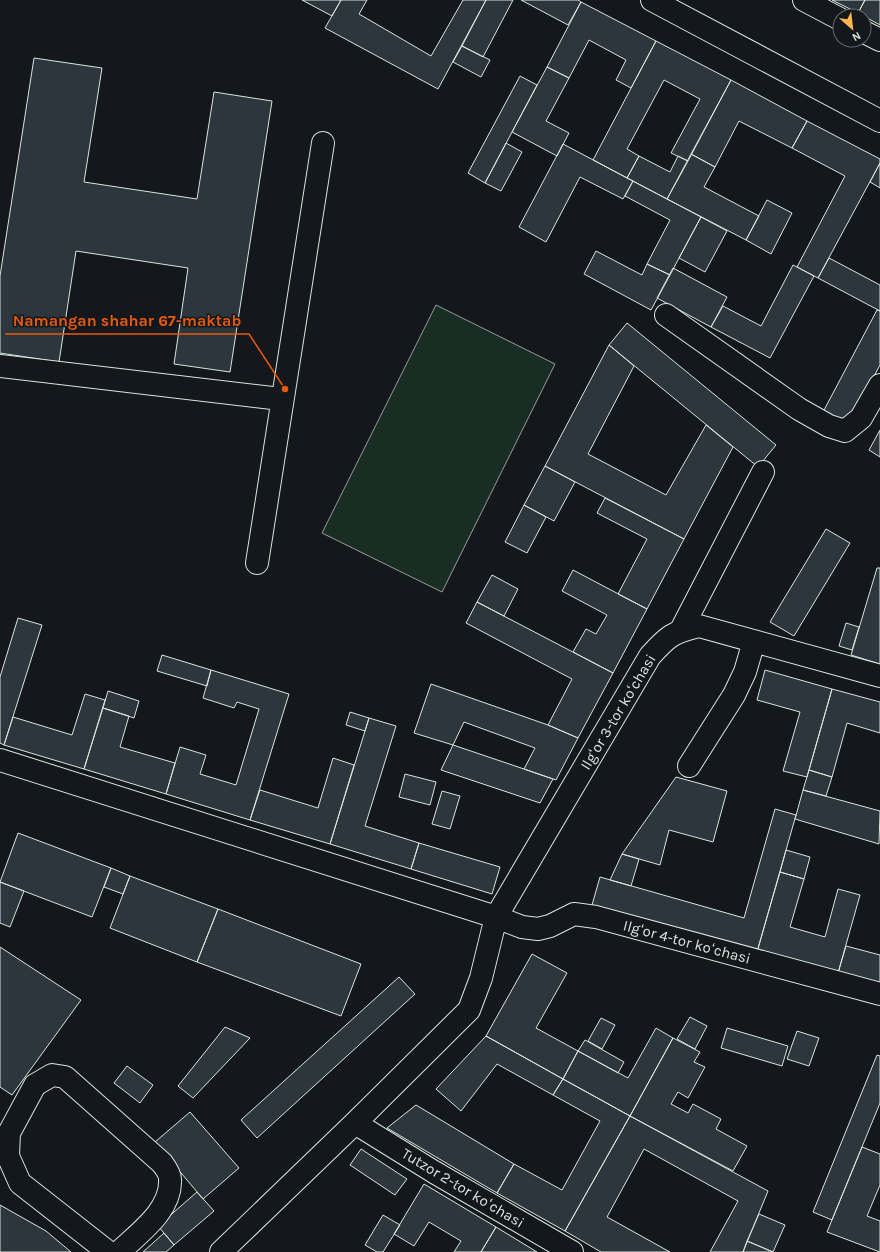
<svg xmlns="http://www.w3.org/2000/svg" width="880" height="1252" font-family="Karla,sans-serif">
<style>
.green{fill:#1a2d24;stroke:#939e99}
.building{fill:#2c363c;stroke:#d8e6dc}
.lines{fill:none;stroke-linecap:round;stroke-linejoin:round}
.minor-casing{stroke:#d8e6dc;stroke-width:24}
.minor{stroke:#14181c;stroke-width:22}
.labels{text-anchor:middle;stroke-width:3;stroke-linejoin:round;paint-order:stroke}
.street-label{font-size:15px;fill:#d8e6dc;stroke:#14181c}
.leader{fill:none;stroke:#e8590c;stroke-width:1.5}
.callout-dot{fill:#e8590c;stroke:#14181c;stroke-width:1.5}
.callout-label{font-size:16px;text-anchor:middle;font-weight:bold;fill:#e8590c;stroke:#14181c;stroke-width:3;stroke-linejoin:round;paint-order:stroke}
</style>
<rect width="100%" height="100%" fill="#14181c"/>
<path class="green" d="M 436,305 L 555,364 L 442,592 L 322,533 Z"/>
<path class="building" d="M 302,0 L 341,0 L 332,16 Z
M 341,0 L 367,0 L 359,14 L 431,56 L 463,0 L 486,0 L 438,89 L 325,28 Z
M 486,0 L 513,0 L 483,57 L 462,46 Z
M 521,0 L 578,0 L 581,2 L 568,25 Z
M 832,0 L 865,0 L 858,13 Z
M 865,0 L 880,0 L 880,25 L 858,13 Z
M 581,2 L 656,41 L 631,88 L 616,80 L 626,60 L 589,40 L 569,78 L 547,67 Z
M 656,41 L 731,80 L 688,161 L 671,153 L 700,99 L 664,80 L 627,149 L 639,156 L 627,178 L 593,160 Z
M 462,46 L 490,60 L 481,77 L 453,62 Z
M 34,58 L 102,68 L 84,182 L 197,199 L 214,92 L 272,101 L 230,372 L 174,364 L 188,268 L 76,251 L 59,362 L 0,353 L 0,276 Z
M 547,67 L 569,78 L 546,121 L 569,133 L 557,156 L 512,132 Z
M 520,76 L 537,85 L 485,183 L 468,173 Z
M 731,80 L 807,121 L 792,148 L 739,121 L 715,167 L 691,154 Z
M 807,121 L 880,159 L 880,163 L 818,278 L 797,267 L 845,176 L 792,148 Z
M 506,143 L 522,152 L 501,191 L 485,183 Z
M 563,144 L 633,181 L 623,199 L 580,177 L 546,242 L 519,227 Z
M 691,154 L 715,167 L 704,187 L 759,216 L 746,240 L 667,199 Z
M 639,156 L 670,172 L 678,156 L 688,161 L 667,199 L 627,178 Z
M 880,163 L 880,188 L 870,182 Z
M 633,181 L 701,217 L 670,275 L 647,264 L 670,220 L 625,196 Z
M 767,200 L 792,213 L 771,254 L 746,240 Z
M 701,217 L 727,231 L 705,272 L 679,258 Z
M 596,251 L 642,275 L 647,264 L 670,275 L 651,310 L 584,274 Z
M 829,258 L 880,285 L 880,311 L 818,278 Z
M 793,265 L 814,276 L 770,358 L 711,327 L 723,306 L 761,326 Z
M 673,268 L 727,297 L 711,327 L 657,298 Z
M 877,310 L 880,311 L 880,365 L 848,425 L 823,412 Z
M 627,323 L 776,445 L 758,467 L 609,345 Z
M 609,345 L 634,366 L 588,454 L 666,495 L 706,425 L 733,447 L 684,539 L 545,466 Z
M 880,430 L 880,457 L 869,450 Z
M 545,466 L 575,482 L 554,521 L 524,505 Z
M 605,498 L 684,539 L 647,609 L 618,594 L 647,539 L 597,513 Z
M 524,505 L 546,517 L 527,553 L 505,542 Z
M 826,529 L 850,543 L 794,636 L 770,622 Z
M 877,568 L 880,568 L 880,664 L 851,655 Z
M 573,570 L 647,609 L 613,673 L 573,652 L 586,629 L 596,634 L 607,615 L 562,591 Z
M 492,575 L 518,589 L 504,616 L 477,602 Z
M 477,602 L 613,673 L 578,738 L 548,725 L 572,679 L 466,623 Z
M 18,618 L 42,625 L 4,745 L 0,743 L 0,677 Z
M 846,623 L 859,627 L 852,650 L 839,646 Z
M 162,655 L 211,670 L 207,686 L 157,671 Z
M 211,670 L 289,694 L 250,820 L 166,794 L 180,747 L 206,755 L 200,774 L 236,785 L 259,709 L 237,702 L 234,708 L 203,698 Z
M 765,670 L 832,689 L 807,777 L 783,771 L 800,712 L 757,700 Z
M 431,684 L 548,725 L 578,738 L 556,780 L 524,769 L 535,748 L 464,722 L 453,745 L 414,733 Z
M 832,689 L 880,702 L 880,733 L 847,723 L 832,777 L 809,770 Z
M 108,691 L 139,701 L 134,718 L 103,708 Z
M 85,694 L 105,700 L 84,769 L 4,745 L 13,717 L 72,735 Z
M 103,708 L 129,716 L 120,747 L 175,763 L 166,794 L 84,769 Z
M 350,712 L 369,718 L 365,731 L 346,725 Z
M 369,718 L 396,726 L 365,826 L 419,843 L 411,869 L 330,844 Z
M 453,745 L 524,769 L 553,779 L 540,803 L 441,770 Z
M 333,758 L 354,765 L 330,844 L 250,820 L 260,790 L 318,808 Z
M 809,770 L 832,777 L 826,796 L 803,790 Z
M 405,774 L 436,782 L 430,805 L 399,797 Z
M 676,777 L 727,791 L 713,842 L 669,830 L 660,865 L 622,854 Z
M 803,790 L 880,811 L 879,844 L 795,819 Z
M 442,791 L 460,796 L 450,829 L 432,824 Z
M 775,809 L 796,815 L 757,952 L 592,905 L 600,877 L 744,918 Z
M 18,833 L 111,868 L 92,917 L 0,882 Z
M 419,843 L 500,867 L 492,894 L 411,869 Z
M 786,850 L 810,857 L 804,879 L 780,872 Z
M 622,854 L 639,859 L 631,886 L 610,880 Z
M 111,868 L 130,876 L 123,894 L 104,887 Z
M 780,872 L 804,879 L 790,927 L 825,937 L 838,889 L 860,895 L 838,973 L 757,952 Z
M 130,876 L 218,909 L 197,962 L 110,928 Z
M 0,882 L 24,891 L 10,927 L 0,923 Z
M 218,909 L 361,964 L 341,1016 L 197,962 Z
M 846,946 L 880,955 L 880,985 L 838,973 Z
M 0,947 L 81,1000 L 12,1095 L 0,1087 Z
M 532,954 L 567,973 L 536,1028 L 578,1051 L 563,1079 L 486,1036 Z
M 399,977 L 415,994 L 257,1138 L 241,1120 Z
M 690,1017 L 707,1026 L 695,1049 L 677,1039 Z
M 601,1018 L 615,1025 L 602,1049 L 588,1041 Z
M 225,1027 L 250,1038 L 193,1098 L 178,1086 Z
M 656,1028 L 673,1038 L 630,1116 L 563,1079 L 578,1051 L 628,1078 Z
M 727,1028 L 788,1046 L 782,1066 L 721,1048 Z
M 797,1031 L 819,1038 L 809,1066 L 787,1059 Z
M 486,1036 L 563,1079 L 553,1095 L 497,1064 L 461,1111 L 436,1089 Z
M 673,1038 L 700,1052 L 694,1062 L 705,1067 L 688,1098 L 678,1092 L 671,1104 L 688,1113 L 693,1104 L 721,1119 L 716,1129 L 747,1146 L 733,1171 L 630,1116 Z
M 585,1040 L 624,1062 L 618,1073 L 578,1051 Z
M 877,1055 L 880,1056 L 880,1103 L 832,1220 L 813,1212 Z
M 127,1066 L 153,1085 L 140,1103 L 114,1083 Z
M 563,1079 L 630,1116 L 565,1231 L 497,1193 L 514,1164 L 562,1190 L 600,1121 L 553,1095 Z
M 416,1105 L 514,1164 L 497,1193 L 387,1128 Z
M 190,1112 L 239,1168 L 203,1199 L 155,1142 Z
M 630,1116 L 768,1191 L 743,1252 L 710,1252 L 738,1201 L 644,1149 L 607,1217 L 670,1252 L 601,1252 L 565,1231 Z
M 862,1147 L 880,1154 L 880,1185 L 867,1216 L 880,1221 L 880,1252 L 827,1232 Z
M 361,1149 L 407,1179 L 395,1195 L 350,1165 Z
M 424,1184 L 496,1227 L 481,1252 L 454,1252 L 461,1241 L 429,1222 L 414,1246 L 394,1234 Z
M 197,1192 L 214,1211 L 174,1245 L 158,1226 Z
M 0,1205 L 46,1231 L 71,1252 L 0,1252 Z
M 759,1214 L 785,1225 L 773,1252 L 747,1241 Z
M 383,1215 L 400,1225 L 383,1252 L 377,1252 L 365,1245 Z
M 496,1227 L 537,1252 L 481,1252 Z
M 164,1233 L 174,1245 L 166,1252 L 143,1252 Z
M 747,1241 L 773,1252 L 743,1252 Z"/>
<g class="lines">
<g class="minor-casing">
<path id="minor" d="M 652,0 L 880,121
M 804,0 L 840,19
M 864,32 L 880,40
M 666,315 L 799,409 L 829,426 L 845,431 L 861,418 L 880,385
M 0,366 L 281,399
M 257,563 L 323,143
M 681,630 L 763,472
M 0,760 L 496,917 L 522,927 L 538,929 L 550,926 L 574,914 L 596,917 L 880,994
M 689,766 L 734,695 L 745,672 L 754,641
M 355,1123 L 434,1172 L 572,1252
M 108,1252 L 20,1183 L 8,1156 L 9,1133 L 35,1085 L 52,1075 L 65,1077 L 162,1163 C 165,1167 170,1174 170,1179 C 172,1210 139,1233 119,1252
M 221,1252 L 355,1123 L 469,1010 L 481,978 L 496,917 L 650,656 C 668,636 673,632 699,626 L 880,676"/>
</g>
<use href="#minor" class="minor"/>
</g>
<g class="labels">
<g class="street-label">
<text transform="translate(618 712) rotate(-59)" y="5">Ilgʻor 3-tor koʻchasi</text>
<text transform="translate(687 942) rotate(15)" y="5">Ilgʻor 4-tor koʻchasi</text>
<text transform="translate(463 1188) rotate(31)" y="5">Tutzor 2-tor koʻchasi</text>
</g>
</g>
<path class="leader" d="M285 389L249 334H5"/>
<circle class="callout-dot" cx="285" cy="389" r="4"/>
<g class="callout-label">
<text x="127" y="326">Namangan shahar 67-maktab</text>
</g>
<g transform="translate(852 28) rotate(152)"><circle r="19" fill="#14181c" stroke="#626a69"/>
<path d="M0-3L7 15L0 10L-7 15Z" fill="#ffb74d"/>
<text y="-6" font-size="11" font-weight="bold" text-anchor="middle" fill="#d8e6dc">N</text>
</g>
</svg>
